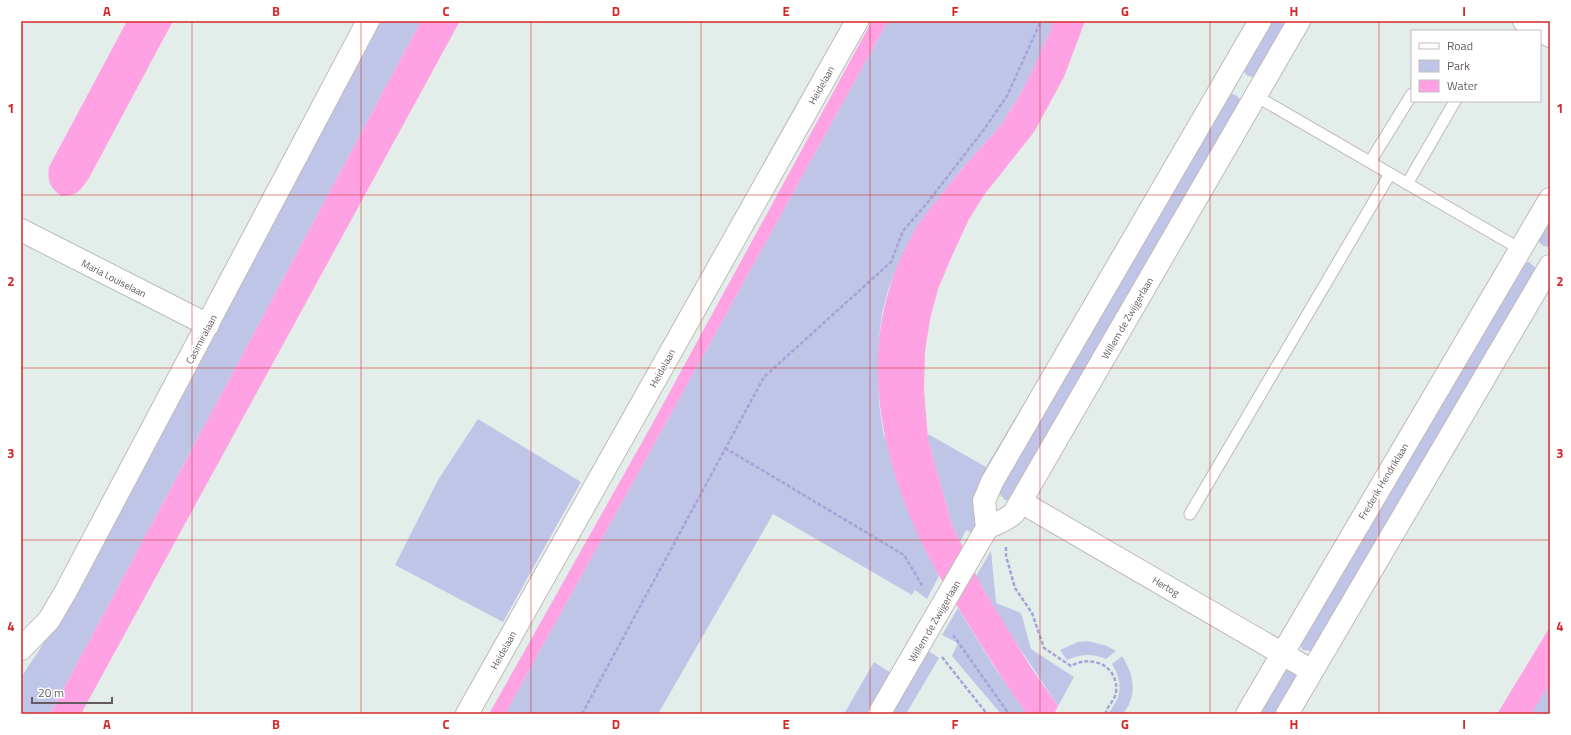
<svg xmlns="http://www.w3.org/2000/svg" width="1571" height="735" font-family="'Titillium Web',sans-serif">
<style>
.green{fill:#bfc5e6}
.water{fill:#ffa2e4}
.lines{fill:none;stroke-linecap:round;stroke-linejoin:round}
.lane-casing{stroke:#c0b8bc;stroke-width:13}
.street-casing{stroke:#c0b8bc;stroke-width:24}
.path{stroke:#a9a2d8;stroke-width:2.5;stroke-dasharray:4 2;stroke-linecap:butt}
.lane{stroke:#fff;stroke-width:11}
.street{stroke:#fff;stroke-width:22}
.grid{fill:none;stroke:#d62828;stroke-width:1;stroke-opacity:0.55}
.labels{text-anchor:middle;stroke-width:4;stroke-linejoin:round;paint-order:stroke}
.street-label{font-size:10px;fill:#645b60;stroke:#fff}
.neatline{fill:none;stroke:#d62828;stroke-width:1.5}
.grid-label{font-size:13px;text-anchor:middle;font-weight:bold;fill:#d62828}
</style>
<rect width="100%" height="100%" fill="#e3eeea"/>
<path class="green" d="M 381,21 L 421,21 L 50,714 L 22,714 L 21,675 L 23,674 L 40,649 Z
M 888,21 L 1054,21 L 1037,63 L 1019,96 L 1002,124 L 961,170 L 919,224 L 897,268 L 888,290 L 882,313 L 879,340 L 878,373 L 879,404 L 883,432 L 928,555 L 939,576 L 927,599 L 915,590 L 912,595 L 773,514 L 658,714 L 505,714 Z
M 1267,21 L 1291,21 L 1255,77 C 1247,77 1245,74 1242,67 Z
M 1229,93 L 1236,95 L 1241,100 L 1010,500 L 1005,500 L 998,492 Z
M 1550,214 L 1550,247 C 1545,247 1540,245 1538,240 Z
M 1529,262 L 1537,269 L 1312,651 L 1303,650 L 1300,645 L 1524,263 Z
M 1020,410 L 1026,413 L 976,518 L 975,525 L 972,533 L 966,530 L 960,542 L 952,525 L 928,439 L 928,434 L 986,467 Z
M 478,419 L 581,482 L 503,622 L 395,565 L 438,480 Z
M 991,551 L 996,603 L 1021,613 L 1031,649 L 1074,677 L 1058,706 L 1003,623 L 976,576 Z
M 958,608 L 993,665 L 1027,714 L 1001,714 L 952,656 L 958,643 L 942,635 Z
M 1088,641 L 1107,646 L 1116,651 L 1106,659 C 1092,653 1081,654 1067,660 L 1060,650 L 1078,642 Z
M 927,650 L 939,658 L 906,714 L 890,714 Z
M 1122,656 C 1134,675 1138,695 1123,714 L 1111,714 L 1109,712 C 1122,697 1123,681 1112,664 Z
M 874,662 L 891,673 L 867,714 L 844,714 Z
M 1550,665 L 1550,714 L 1519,714 Z
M 1282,670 C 1289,670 1293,671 1296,677 L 1278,714 L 1254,714 Z"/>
<path class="water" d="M 127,21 L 173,21 L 89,178 C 80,191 77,196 61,196 C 50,187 47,181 49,167 Z
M 421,21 L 460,21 L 81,714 L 50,714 Z
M 872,21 L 888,21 L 505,714 L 489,714 L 650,428 Z
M 1054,21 L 1085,21 L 1064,77 L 1034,132 L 984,195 L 968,221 L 951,258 L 938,289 L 930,319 L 925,352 L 924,390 L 928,439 L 952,525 L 982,587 L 1032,669 L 1058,706 L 1054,714 L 1027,714 C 1005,684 986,653 967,622 C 948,591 928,559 914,526 C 871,426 859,322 918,225 C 924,216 931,208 937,200 C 950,184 963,167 977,152 C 985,142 995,133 1003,122 C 1024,91 1040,56 1054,21 Z
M 1550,627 L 1550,684 L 1531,714 L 1497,714 Z"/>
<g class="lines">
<g class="lane-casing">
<path id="lane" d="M 1256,96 L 1520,249
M 1370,162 L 1412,94
M 1407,184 L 1455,101
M 1190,514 L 1390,174"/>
</g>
<g class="street-casing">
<path id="street" d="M 1524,21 L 1550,36
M 21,230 L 208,325
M 1021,502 L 1312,671
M 987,528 C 996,523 1006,521 1014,513 L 1299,21
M 21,649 L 49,620 L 66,591 L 368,21
M 467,714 L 857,21
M 879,714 L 987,528 L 984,501 L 992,482 L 1260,21
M 1247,714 L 1550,199
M 1287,714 L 1550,266"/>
</g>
<path class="path" d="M 725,448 L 904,555 L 923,587
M 1006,547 L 1006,556 L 1015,588 L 1032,613 L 1044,648 L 1071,666 C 1092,654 1119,666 1116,692 C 1115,701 1105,708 1106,714
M 953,635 L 1009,714
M 942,657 L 987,714
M 582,714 L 764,377 L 891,262 L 903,231 L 928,202 L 985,128 L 1007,96 L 1041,21"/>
<use href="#lane" class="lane"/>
<use href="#street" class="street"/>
</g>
<path class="grid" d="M 192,21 L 192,714M 361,21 L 361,714M 531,21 L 531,714M 701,21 L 701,714M 870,21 L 870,714M 1040,21 L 1040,714M 1210,21 L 1210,714M 1379,21 L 1379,714M 21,195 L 1550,195M 21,368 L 1550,368M 21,540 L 1550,540"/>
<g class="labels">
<g class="street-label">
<text transform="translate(821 85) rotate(-61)" y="4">Heidelaan</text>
<text transform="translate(114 278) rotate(27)" y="4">Maria Louiselaan</text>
<text transform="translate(1127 318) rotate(-60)" y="4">Willem de Zwijgerlaan</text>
<text transform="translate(201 339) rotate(-62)" y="4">Casimiralaan</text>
<text transform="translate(662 368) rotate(-61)" y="4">Heidelaan</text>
<text transform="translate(1383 481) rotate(-59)" y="4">Frederik Hendriklaan</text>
<text transform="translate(1166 586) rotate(30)" y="4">Hertog</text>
<text transform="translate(934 621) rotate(-60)" y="4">Willem de Zwijgerlaan</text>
<text transform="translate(503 650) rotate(-61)" y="4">Heidelaan</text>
</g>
</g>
<rect width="1571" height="735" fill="none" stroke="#ffffff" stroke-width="44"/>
<rect x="1411" y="30" width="130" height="72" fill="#ffffff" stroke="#c1bdbf"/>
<rect x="1419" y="43" width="20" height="6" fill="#ffffff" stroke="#c1bdbf"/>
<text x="1447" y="50" font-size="12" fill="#645b60">Road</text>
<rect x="1419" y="60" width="20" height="12" fill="#bfc5e6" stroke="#c1bdbf"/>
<text x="1447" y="70" font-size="12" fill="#645b60">Park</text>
<rect x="1419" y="80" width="20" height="12" fill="#ffa2e4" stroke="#c1bdbf"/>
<text x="1447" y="90" font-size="12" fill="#645b60">Water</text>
<path d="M32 697v6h80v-6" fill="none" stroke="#645b60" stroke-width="2"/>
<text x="38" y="697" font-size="12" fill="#645b60" stroke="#ffffff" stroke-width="3" paint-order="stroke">20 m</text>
<rect x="22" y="22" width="1527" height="691" class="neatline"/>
<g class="grid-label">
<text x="107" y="16">A</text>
<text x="276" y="16">B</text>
<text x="446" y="16">C</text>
<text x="616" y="16">D</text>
<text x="786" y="16">E</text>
<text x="955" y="16">F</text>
<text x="1125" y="16">G</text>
<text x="1294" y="16">H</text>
<text x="1464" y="16">I</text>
<text x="11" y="113">1</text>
<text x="1560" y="113">1</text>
<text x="11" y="286">2</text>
<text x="1560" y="286">2</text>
<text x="11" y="458">3</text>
<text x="1560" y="458">3</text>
<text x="11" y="631">4</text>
<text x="1560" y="631">4</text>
<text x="107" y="729">A</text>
<text x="276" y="729">B</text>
<text x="446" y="729">C</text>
<text x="616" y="729">D</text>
<text x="786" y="729">E</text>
<text x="955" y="729">F</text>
<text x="1125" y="729">G</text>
<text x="1294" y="729">H</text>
<text x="1464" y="729">I</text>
</g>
</svg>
